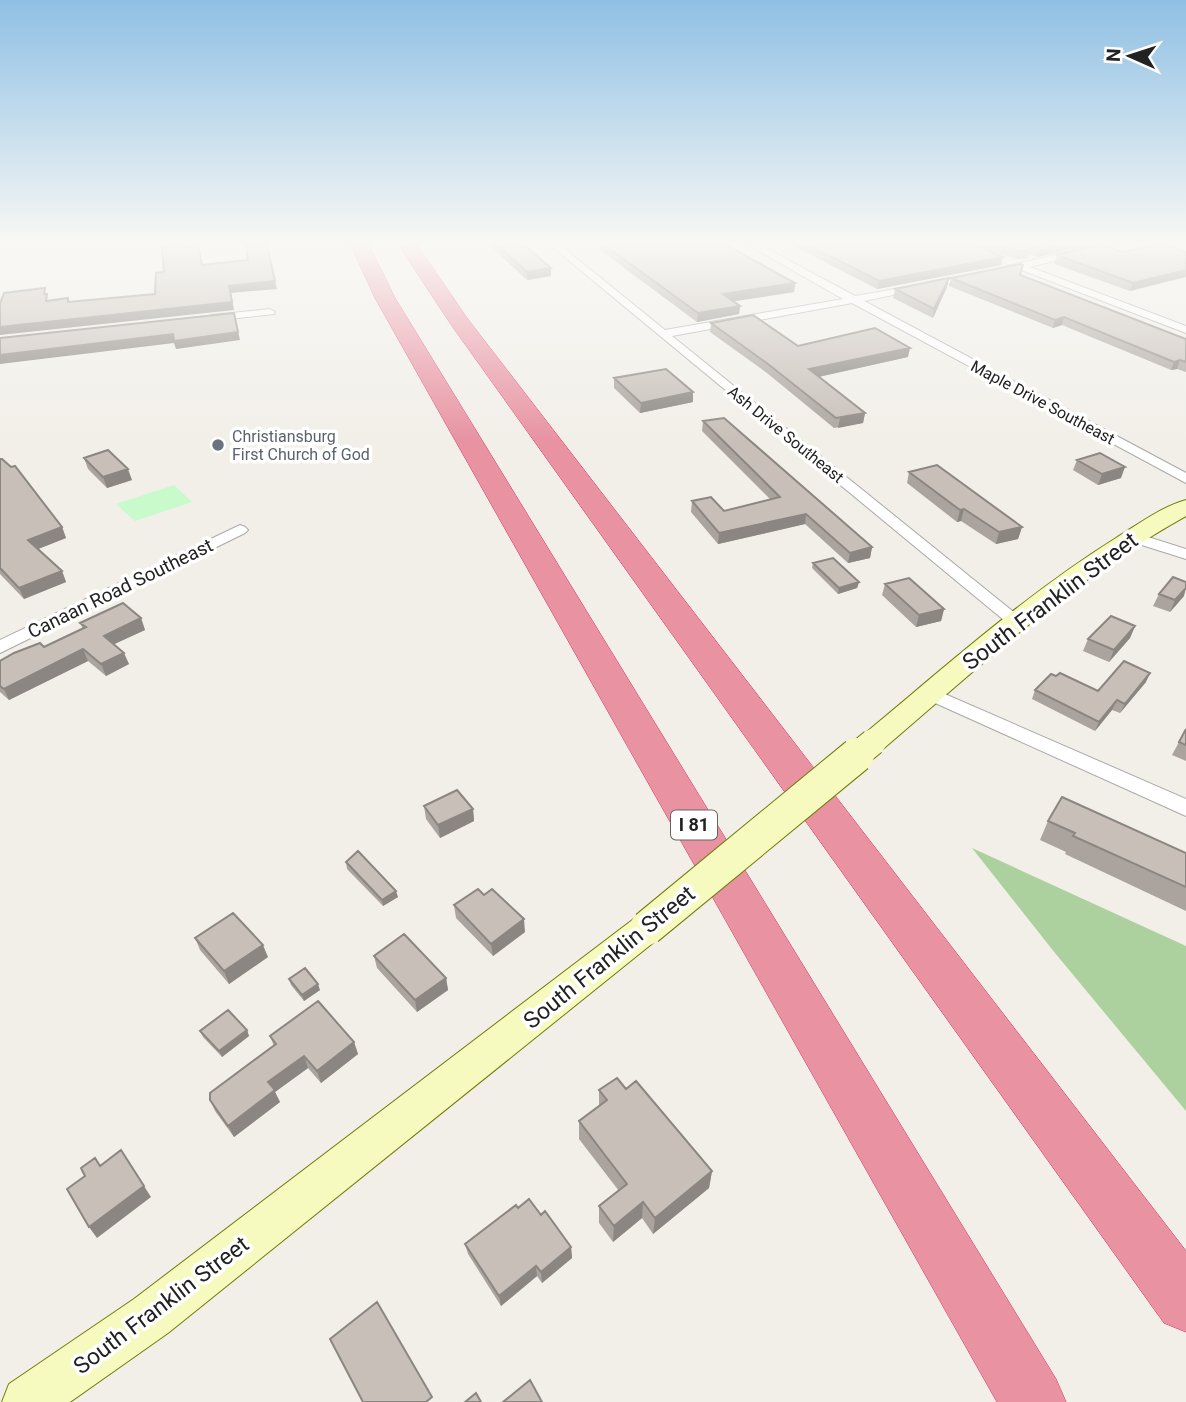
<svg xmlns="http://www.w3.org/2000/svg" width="1186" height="1402" font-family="Roboto,sans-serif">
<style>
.forest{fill:#add19e}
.park{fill:#c8facc}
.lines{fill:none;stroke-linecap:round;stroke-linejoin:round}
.minor-casing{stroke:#a9a9a9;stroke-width:2}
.secondary-casing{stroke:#707d05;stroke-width:2}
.motorway-casing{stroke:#dc2a67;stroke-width:1}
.minor{fill:#fff;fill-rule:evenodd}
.secondary{fill:#f7fabf;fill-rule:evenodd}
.motorway{fill:#e892a2;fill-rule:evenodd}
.secondary-bridge-far1-casing{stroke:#707d05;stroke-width:28;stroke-linecap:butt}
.secondary-bridge-casing{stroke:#707d05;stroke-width:36;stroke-linecap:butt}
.secondary-bridge-far1{stroke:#f7fabf;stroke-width:26}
.secondary-bridge{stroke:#f7fabf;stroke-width:34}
.wall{fill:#aba49e}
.shaded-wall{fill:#8b8681}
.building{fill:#c7bfb8;stroke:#8b8681;stroke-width:2}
.worship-dot{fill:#6b7280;stroke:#fff;stroke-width:2.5}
.labels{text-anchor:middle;stroke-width:7;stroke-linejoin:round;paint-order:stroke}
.far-street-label{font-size:16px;fill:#222;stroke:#fff}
.far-worship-label{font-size:16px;fill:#5b616d;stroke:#fff;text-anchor:start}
.shield{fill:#fff;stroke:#646464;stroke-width:2}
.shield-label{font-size:18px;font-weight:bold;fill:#222}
.street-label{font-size:19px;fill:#222;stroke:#fff}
.near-street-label{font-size:23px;fill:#222;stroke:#fff}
</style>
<rect width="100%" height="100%" fill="#f2efe9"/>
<path class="forest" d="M 972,848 L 1186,946 L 1186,1111 L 1055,953 Z"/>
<path class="park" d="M 174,485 L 192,502 L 135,521 L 116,504 Z"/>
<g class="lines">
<g class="minor-casing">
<path id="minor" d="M 550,245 L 560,245 L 665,330 L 843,299 L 748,245 L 760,245 L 855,296 L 942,281 L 1098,245 L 1116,245 L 1030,267 L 1186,326 L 1186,333 L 1019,269 L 864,301 L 1186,473 L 1186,483 L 852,303 L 672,336 L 1026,622 L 1017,627 L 1011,626 Z
M 270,309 L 275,312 L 274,314 L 212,321 L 207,318 L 212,315 Z
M 240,525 L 245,527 L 248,530 L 245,533 L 0,653 L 0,640 Z
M 1132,532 L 1186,549 L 1186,559 L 1126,540 L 1124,537 L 1126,534 Z
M 931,688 L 1186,799 L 1186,816 L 924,698 L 921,694 L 924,690 Z"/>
</g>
<g class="secondary-casing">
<path id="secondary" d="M 1186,500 L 1186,516 C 1074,578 980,666 883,749 L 873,752 L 863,749 L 858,742 L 863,735 C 945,667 1025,595 1116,538 C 1137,525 1161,507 1186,500 Z
M 647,913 L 659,918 L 665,928 L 659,938 L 168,1333 L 70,1402 L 2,1402 L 9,1384 L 134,1299 L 635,918 Z"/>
</g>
<g class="motorway-casing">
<path id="motorway" d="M 351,245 L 369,245 L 395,298 L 1056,1379 L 1066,1402 L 997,1402 L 375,298 Z
M 399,245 L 417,245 L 467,318 L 1186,1251 L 1186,1332 L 1164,1323 L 452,326 Z"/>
</g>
<use href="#minor" class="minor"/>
<use href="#secondary" class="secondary"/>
<use href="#motorway" class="motorway"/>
<g class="secondary-bridge-far1-casing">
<path id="secondary-bridge-far1" d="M 855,757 L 873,742"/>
</g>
<g class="secondary-bridge-casing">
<path id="secondary-bridge" d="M 647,928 L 857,755"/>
</g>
<use href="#secondary-bridge-far1" class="secondary-bridge-far1"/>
<use href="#secondary-bridge" class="secondary-bridge"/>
</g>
<path class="wall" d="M 489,245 L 524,245 L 551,268 L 551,276 L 527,280 Z
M 600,245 L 726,245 L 795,283 L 794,292 L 733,301 L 740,306 L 739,314 L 697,322 L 600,250 Z
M 792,245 L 1082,245 L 1081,247 L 1037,257 L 1029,254 L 1027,259 L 1017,259 L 984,249 L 1003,257 L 1001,265 L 877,289 Z
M 1155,245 L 1130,291 L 1054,264 L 1057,255 L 1122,252 Z
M 1020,275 L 1186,339 L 1186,372 L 1177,369 L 1171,370 L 1062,325 L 1053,328 L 949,286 L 951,278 Z
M 947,287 L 933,318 L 893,298 L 895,289 Z
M 711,323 L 798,346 L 908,357 L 819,377 L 865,413 L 863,423 L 834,428 L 767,373 L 710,332 Z
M 614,378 L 693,392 L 693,402 L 640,413 L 614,388 Z
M 703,421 L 872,547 L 870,558 L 848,563 L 805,524 L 718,544 L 691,512 L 692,501 L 724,511 L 770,499 L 702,431 Z
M 84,458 L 132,480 L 107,488 L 88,469 Z
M 0,459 L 62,527 L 66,538 L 38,549 L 62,571 L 66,582 L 24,599 L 0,574 Z
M 1077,460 L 1121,478 L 1098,485 L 1073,470 Z
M 909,472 L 1022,527 L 1018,539 L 996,544 L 961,521 L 957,522 L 907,483 Z
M 813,563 L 859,582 L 857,588 L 838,594 L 812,568 Z
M 885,584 L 944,609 L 941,621 L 916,627 L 882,595 Z
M 1159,594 L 1184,596 L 1170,612 L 1153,606 Z
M 141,618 L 145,630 L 114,644 L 129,664 L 106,676 L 88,661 L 9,700 L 0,692 L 0,661 L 44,647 L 83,629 L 80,623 Z
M 1135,626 L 1130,638 L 1109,662 L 1083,651 L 1088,639 Z
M 1146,682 L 1120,713 L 1112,710 L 1095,731 L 1032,699 L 1035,690 L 1098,691 Z
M 1186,729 L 1186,761 L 1172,755 Z
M 424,806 L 473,809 L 474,821 L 440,838 L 426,819 Z
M 1048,821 L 1186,853 L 1186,911 L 1065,854 L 1066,852 L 1040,840 Z
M 346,862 L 398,897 L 383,906 L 347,869 Z
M 484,895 L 525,932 L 493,956 L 456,918 L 454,905 Z
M 195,938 L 268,957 L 229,984 L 200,950 Z
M 374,956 L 446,978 L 448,990 L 417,1012 L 377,968 Z
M 289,979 L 320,990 L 304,1001 L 291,985 Z
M 247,1030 L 249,1036 L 222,1057 L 203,1037 L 200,1031 Z
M 270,1036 L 354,1042 L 358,1054 L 321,1083 L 308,1068 L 275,1092 L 280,1102 L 234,1137 L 215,1111 L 210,1100 L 274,1046 Z
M 626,1089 L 712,1171 L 709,1188 L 653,1234 L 642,1218 L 613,1242 L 599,1223 L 599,1206 L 619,1191 L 579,1139 L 579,1121 L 599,1106 L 599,1090 Z
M 518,1208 L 541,1215 L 571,1247 L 572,1258 L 542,1283 L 537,1276 L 501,1306 L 468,1254 L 465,1244 Z"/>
<path class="shaded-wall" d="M 1058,245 L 1082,245 L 1081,247 L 1037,257 L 1040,250 Z
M 1003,257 L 1001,265 L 877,289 L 879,281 Z
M 551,268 L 551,276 L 527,280 L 527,272 Z
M 1186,270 L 1186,277 L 1130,291 L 1133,283 Z
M 949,278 L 947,287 L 933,318 L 934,309 Z
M 275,281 L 277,289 L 231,293 L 234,310 L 0,335 L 0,327 L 229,286 Z
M 795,283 L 794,292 L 723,303 L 723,294 Z
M 740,306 L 739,314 L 697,322 L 698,313 Z
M 234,313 L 240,340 L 176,349 L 174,343 L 0,364 L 0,355 Z
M 1064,317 L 1062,325 L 1053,328 L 1055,320 Z
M 910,348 L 908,357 L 808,379 L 809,369 Z
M 1180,360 L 1177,369 L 1171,370 L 1174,362 Z
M 693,392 L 693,402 L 640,413 L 641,403 Z
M 865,413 L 863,423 L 838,428 L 840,418 Z
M 1125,467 L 1121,478 L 1098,485 L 1102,474 Z
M 128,469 L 132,480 L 107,488 L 103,477 Z
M 964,509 L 961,521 L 957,522 L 960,510 Z
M 806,514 L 805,524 L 718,544 L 719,533 Z
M 62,527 L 66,538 L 33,551 L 28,540 Z
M 1022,527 L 1018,539 L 996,544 L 999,532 Z
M 872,547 L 870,558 L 848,563 L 850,553 Z
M 62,571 L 66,582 L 24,599 L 19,588 Z
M 859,582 L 857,588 L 838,594 L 839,588 Z
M 1186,588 L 1184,596 L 1170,612 L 1175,600 Z
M 944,609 L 941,621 L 916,627 L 919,615 Z
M 141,618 L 145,630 L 108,647 L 104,636 Z
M 1135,626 L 1130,638 L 1109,662 L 1114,650 Z
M 83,649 L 88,661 L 9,700 L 4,689 Z
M 124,653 L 129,664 L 106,676 L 101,664 Z
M 1150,673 L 1146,682 L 1120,713 L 1125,704 Z
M 1117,700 L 1112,710 L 1095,731 L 1099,722 Z
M 473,809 L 474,821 L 440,838 L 438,825 Z
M 396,891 L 398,897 L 383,906 L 382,900 Z
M 524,919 L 525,932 L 493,956 L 491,944 Z
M 263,945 L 268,957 L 229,984 L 224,971 Z
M 446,978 L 448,990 L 417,1012 L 415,1000 Z
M 318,984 L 320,990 L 304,1001 L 302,995 Z
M 247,1030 L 249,1036 L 222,1057 L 219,1051 Z
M 354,1042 L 358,1054 L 321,1083 L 317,1071 Z
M 304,1056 L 308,1068 L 275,1092 L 280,1102 L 234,1137 L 228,1126 L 268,1082 Z
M 121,1150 L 151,1197 L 97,1238 L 89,1227 Z
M 712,1171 L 709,1188 L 653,1234 L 655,1218 Z
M 643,1202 L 642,1218 L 613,1242 L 614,1226 Z
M 571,1247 L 572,1258 L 542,1283 L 541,1272 Z
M 536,1266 L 537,1276 L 501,1306 L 499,1296 Z"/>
<path class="building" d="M 166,245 L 185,245 L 185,247 L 198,245 L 202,265 L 248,260 L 246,245 L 267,245 L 275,281 L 229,286 L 232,302 L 0,327 L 0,304 L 4,293 L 45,288 L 44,294 L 47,294 L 46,301 L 68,298 L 68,302 L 155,294 L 156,273 L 164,272 L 162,248 L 166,248 Z
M 497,245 L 524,245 L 551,268 L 527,272 Z
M 604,245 L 726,245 L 795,283 L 723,294 L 740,306 L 698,313 Z
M 808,245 L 975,245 L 1003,257 L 879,281 Z
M 999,245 L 1058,245 L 1040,250 L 1031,246 L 1029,251 L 1019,251 Z
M 1096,245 L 1102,245 L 1122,252 L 1155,245 L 1165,245 L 1186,252 L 1186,270 L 1133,283 L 1057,255 Z
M 1021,264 L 1023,265 L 1020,275 L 1186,339 L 1186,362 L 1180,360 L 1174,362 L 1064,317 L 1055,320 L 951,278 Z
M 949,278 L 934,309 L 895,289 Z
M 234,313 L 238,332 L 174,341 L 173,334 L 0,355 L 0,338 Z
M 753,315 L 798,346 L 875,328 L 910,348 L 809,369 L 865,413 L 836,418 L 768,364 L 711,323 Z
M 666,369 L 693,392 L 641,403 L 614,378 Z
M 724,418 L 872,547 L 850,553 L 806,514 L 719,533 L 692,501 L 711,497 L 724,511 L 780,497 L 703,421 Z
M 108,450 L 128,469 L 103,477 L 84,458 Z
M 1100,453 L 1125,467 L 1102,474 L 1077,460 Z
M 0,459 L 2,459 L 11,467 L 15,466 L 62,527 L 28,540 L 62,571 L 19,588 L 0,568 Z
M 937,465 L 1022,527 L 999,532 L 964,509 L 960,510 L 909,472 Z
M 833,558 L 859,582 L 839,588 L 813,563 Z
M 1173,577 L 1186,582 L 1186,588 L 1175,600 L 1159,594 Z
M 909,578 L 944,609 L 919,615 L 885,584 Z
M 123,603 L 141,618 L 104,636 L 124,653 L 101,664 L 83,649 L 4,689 L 0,686 L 0,661 L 14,653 L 40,643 L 44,647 L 86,627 L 80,623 Z
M 1111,616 L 1135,626 L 1114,650 L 1088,639 Z
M 1124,661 L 1150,673 L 1125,704 L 1117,700 L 1099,722 L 1035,690 L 1051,674 L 1056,676 L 1060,673 L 1098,691 Z
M 1186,729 L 1186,745 L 1179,742 Z
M 457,790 L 473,809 L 438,825 L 424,806 Z
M 1062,797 L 1186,853 L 1186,887 L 1073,836 L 1075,833 L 1048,821 Z
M 358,851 L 396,891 L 382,900 L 346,862 Z
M 478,889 L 484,895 L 492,889 L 524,919 L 491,944 L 454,905 Z
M 233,913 L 263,945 L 224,971 L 195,938 Z
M 404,934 L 446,978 L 415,1000 L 374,956 Z
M 305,968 L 318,984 L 302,995 L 289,979 Z
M 318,1001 L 354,1042 L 317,1071 L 304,1056 L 268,1082 L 275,1090 L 228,1126 L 210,1100 L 210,1093 L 276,1044 L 270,1036 Z
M 228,1010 L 247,1030 L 219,1051 L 200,1031 Z
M 617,1078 L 626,1089 L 636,1081 L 712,1171 L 655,1218 L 643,1202 L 614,1226 L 599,1206 L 627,1184 L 579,1121 L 607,1100 L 599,1090 Z
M 121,1150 L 144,1186 L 89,1227 L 67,1189 L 85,1176 L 81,1168 L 95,1158 L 100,1166 Z
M 529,1199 L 541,1215 L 545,1211 L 571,1247 L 541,1272 L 536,1266 L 499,1296 L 465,1244 L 516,1205 L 518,1208 Z
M 377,1302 L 432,1397 L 426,1402 L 363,1402 L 330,1339 Z
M 530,1380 L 542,1402 L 503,1402 Z
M 476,1393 L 481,1402 L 465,1402 Z"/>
<linearGradient id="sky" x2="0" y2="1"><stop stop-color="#8fc0e4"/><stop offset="0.55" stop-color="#f9f8f5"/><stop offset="1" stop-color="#f9f8f5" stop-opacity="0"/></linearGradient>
<rect width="1186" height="442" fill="url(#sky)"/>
<circle class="worship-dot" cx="218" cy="445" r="7"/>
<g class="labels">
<g class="far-street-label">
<text transform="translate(1043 402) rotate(28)" y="6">Maple Drive Southeast</text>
<text transform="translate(786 434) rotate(39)" y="6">Ash Drive Southeast</text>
</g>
<g class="far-worship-label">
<text x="232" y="442">Christiansburg<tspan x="232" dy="18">First Church of God</tspan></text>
</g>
<rect class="shield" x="671" y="810.5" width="46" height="29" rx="5"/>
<g class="shield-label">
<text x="694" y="831">I 81</text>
</g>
<g class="street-label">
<text transform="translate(120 588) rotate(-26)" y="7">Canaan Road Southeast</text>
</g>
<g class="near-street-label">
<text transform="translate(1050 601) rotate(-37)" y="8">South Franklin Street</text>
<text transform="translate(609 957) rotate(-39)" y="8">South Franklin Street</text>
<text transform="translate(161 1305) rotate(-37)" y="8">South Franklin Street</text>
</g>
</g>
<g transform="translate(1130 56) rotate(273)" stroke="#ffffff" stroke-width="5" paint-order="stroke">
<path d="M0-5L12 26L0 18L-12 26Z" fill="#222222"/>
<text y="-10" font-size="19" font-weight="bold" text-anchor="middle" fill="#222222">N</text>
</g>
</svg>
